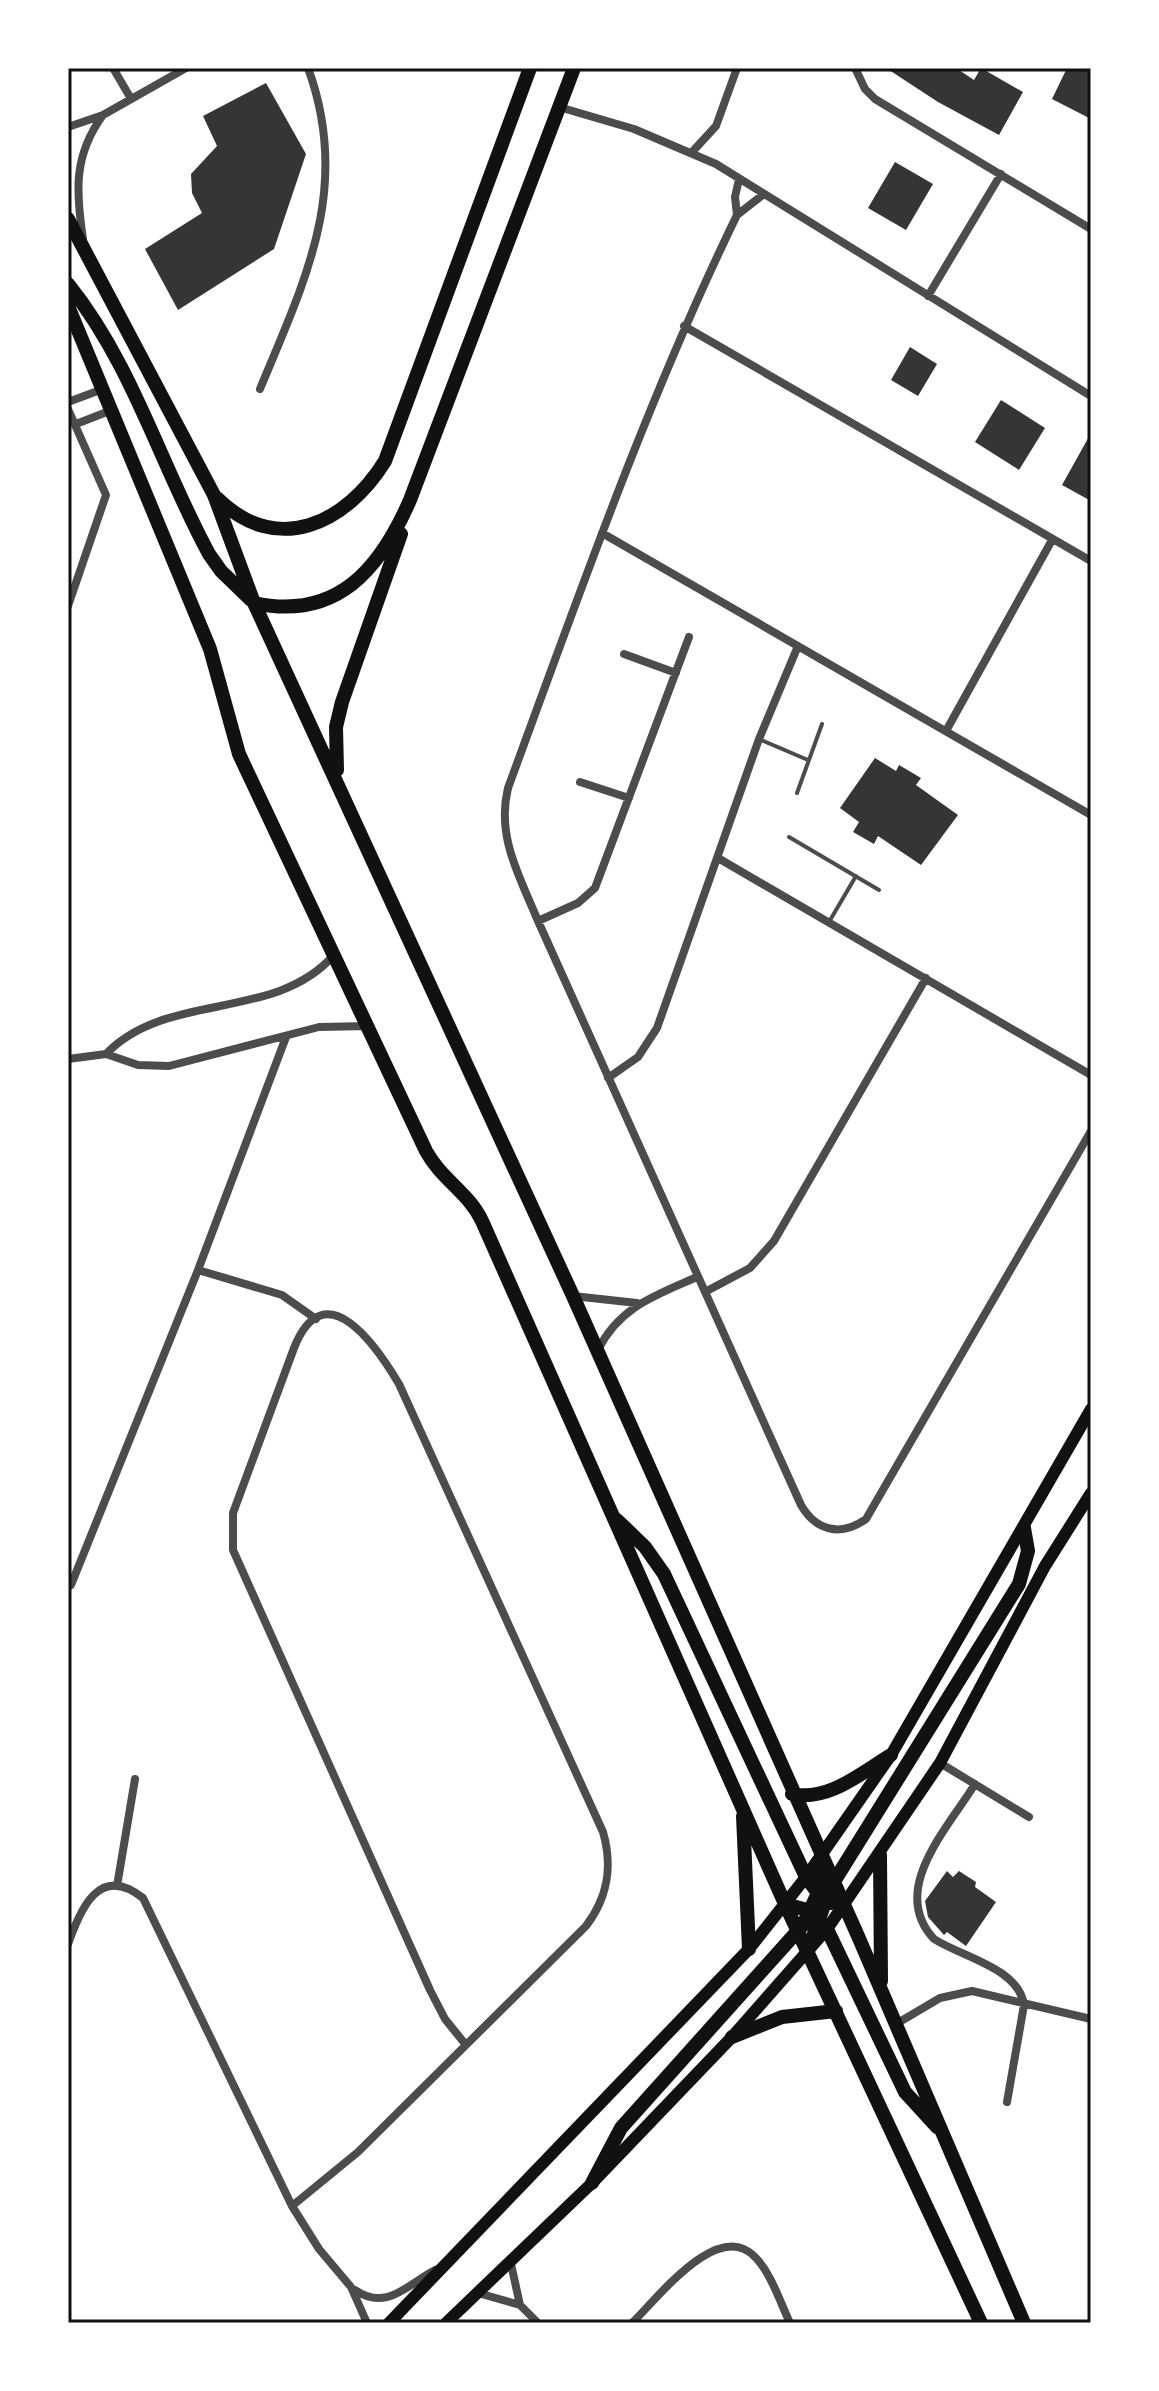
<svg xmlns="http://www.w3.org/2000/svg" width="1159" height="2391" font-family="'Roboto Serif',serif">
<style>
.building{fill:#353535}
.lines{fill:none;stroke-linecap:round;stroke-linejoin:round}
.service{stroke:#4c4c4c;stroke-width:4}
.minor{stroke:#4c4c4c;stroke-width:8}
.secondary{stroke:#111;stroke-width:12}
.primary{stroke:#111;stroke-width:14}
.neatline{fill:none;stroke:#111;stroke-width:3}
</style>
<rect width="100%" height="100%" fill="#fff"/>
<path class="building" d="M 886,68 L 956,68 L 974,80 L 981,68 L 1023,92 L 999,135 L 938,102 Z
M 1067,68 L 1091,68 L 1091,119 L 1052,99 Z
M 266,83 L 306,154 L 274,249 L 178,310 L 145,249 L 202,213 L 192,193 L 191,174 L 217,146 L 203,116 Z
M 895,162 L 933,184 L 906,230 L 868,208 Z
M 910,347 L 937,364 L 918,396 L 891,380 Z
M 1001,400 L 1045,428 L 1019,470 L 975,442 Z
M 1091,433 L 1091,501 L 1062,485 Z
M 875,758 L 896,771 L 899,765 L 921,778 L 916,785 L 958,815 L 921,865 L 878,836 L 874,844 L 853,832 L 859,822 L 840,808 Z
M 947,1871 L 953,1877 L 959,1871 L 976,1882 L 975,1887 L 996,1902 L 966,1946 L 947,1932 L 944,1935 L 928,1917 L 925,1901 Z"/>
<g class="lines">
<path class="service" d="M 761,740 L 808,760
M 797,793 L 822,724
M 789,837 L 879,890
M 829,922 L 856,876"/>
<path class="minor" d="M 113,68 L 130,97
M 855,68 L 865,89 L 875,99 L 1091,229
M 559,107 L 634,129 L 716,164 L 1091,396
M 68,127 L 103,115 L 186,68
M 693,151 L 716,126 L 737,68
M 739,179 L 735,197 L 737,215 C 647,400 579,595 508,788 C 496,837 520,877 538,921 L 801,1505 C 816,1531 841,1537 866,1519 L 1091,1131
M 737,215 L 764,194
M 83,239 C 76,192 73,156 103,115
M 928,296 L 1001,174
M 684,326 L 1091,561
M 260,389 C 305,280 352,188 308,68
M 68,402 L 103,389
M 68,409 L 106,495 L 68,606
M 76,424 L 112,410
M 602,533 L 1091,815
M 624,654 L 676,673
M 946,731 L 1052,540
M 580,782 L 629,798
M 718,858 L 1091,1075
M 538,921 L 578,903 L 595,888 L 689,637
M 106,1054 C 166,991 274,1022 333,956
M 68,1059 L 106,1054 L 138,1065 L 169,1066 L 319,1027 L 369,1026
M 608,1078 L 638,1057 L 657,1028 L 759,739 L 798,646
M 198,1270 L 282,1295 L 316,1319
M 705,1292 L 750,1268 L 774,1241 L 926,978
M 573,1296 L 637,1303
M 598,1350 C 619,1307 656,1295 697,1277
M 71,1585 L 198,1270 L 286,1037
M 940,1763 L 1029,1817
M 975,1784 C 948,1828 888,1890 934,1939 C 962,1957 1019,1968 1024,2005 L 1007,2102
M 117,1886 L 135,1779
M 68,1944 C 81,1909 99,1863 143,1898 L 292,2206 L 319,2249 L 351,2287 L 367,2323
M 896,2024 L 940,1998 L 972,1991 L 1091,2019
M 292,2206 L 358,2152 L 586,1926 C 608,1897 613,1867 603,1832 L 399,1384 C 377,1347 325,1270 294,1348 L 233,1513 L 233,1550 L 430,1990 L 445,2019 L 466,2045
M 511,2264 L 520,2305 L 538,2323
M 355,2290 C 387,2312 408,2284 435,2270
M 478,2293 L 520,2305
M 632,2323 C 658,2298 718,2218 755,2257 C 771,2273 780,2302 790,2323"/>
<path class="secondary" d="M 389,2323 L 749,1949 L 806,1877 L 891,1755 L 1091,1409
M 446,2323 L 592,2183 L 732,2037 L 827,1929 L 940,1763 L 1045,1566 L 1091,1493"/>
<path class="primary" d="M 68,219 L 214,495 L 254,603 L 573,1296 L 858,1936 L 1024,2323
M 68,284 C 133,365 160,464 209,554 L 221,571 L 251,600
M 68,306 L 210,649 L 239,754 L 426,1151 C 441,1179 469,1193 482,1221 L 785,1904 L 981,2323
M 217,498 C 277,557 346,524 385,461 L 530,68
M 254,603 C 337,621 380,569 410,500 L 574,68
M 337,770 L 336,727 L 342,702 L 401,534
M 617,1520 L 645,1547 L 664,1574 L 806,1877 L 818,1893 L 831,1903
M 792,1794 C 828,1802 861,1773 891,1755
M 743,1816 L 749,1949
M 880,1855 L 881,1981
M 785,1904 L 811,1911 L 827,1929 L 905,2092 L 937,2127
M 808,1951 L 830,1888 L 1019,1584 L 1028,1551 L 1024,1528
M 732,2037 L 782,2017 L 836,2011
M 592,2183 L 621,2128 L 803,1925 L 818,1893 L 821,1860"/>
</g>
<rect width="1159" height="2391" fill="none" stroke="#ffffff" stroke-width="140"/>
<rect x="70" y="70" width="1019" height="2251" class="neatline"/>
</svg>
